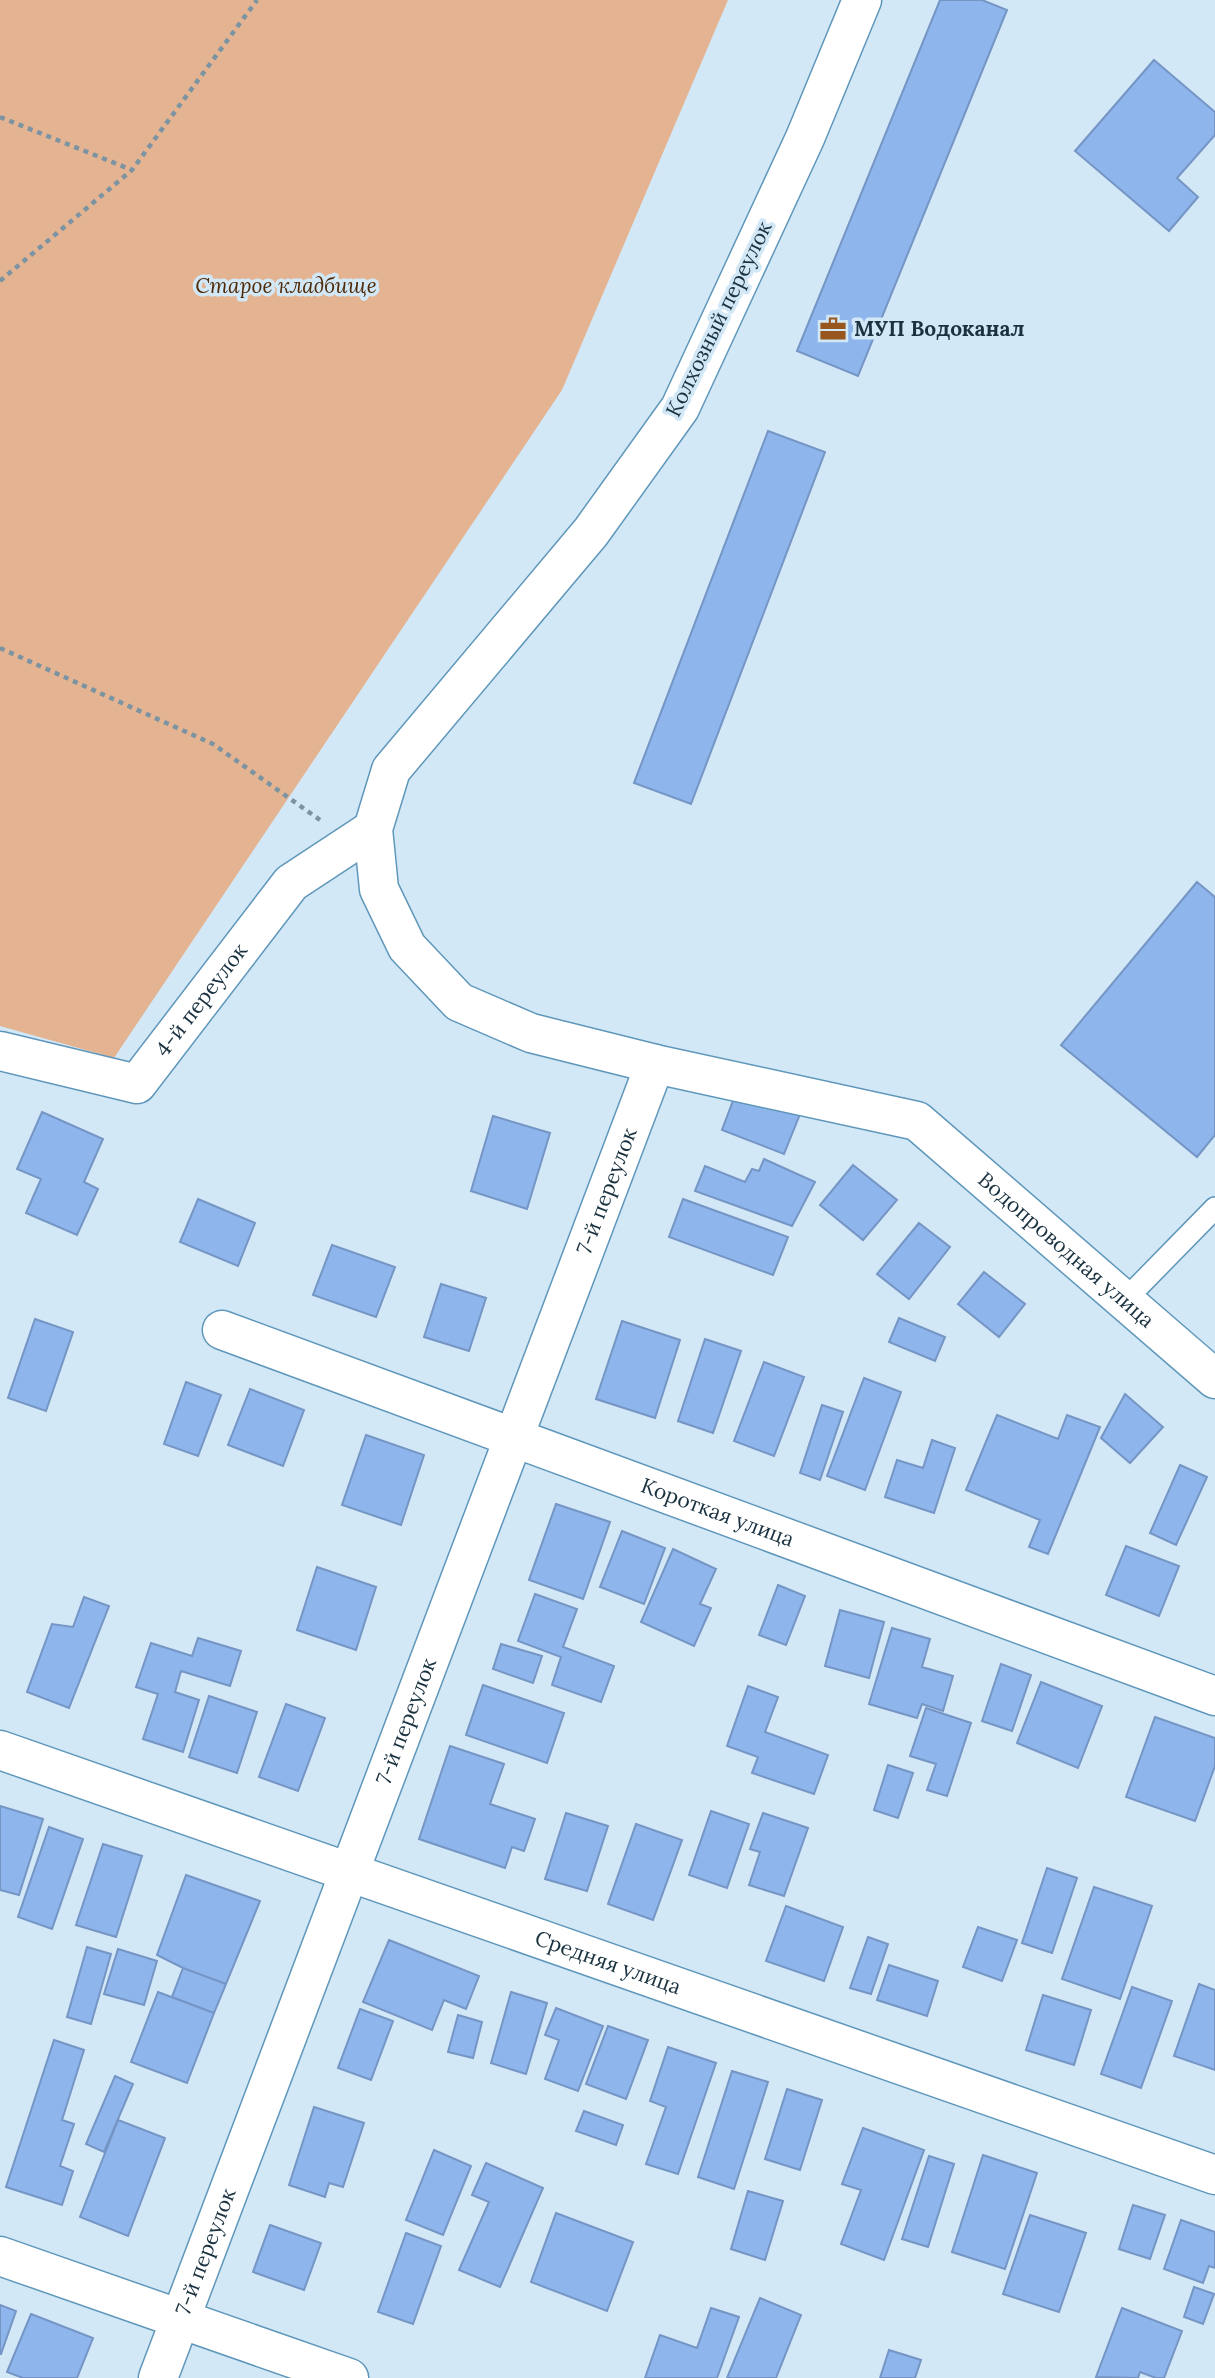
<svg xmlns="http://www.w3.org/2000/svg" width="1215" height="2378" font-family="Lora,serif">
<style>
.green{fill:#e4b492}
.building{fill:#8eb5ec;stroke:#7595c4;stroke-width:2}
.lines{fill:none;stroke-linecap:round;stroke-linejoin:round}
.service-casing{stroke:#5f97ba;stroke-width:24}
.minor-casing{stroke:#5f97ba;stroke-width:41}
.tertiary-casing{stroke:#5f97ba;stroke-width:41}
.path{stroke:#7c93a1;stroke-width:4.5;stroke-dasharray:5 5;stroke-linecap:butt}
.service{stroke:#fff;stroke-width:21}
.minor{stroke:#fff;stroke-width:38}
.tertiary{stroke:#fff;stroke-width:38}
.labels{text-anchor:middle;stroke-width:7;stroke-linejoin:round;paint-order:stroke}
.park-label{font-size:21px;font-style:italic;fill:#502a07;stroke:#d2e8f7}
.street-label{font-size:21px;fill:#1a3240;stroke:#d2e8f7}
.poi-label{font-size:21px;font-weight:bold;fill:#1a3240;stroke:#d2e8f7;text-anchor:start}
</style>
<rect width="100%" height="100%" fill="#d2e8f7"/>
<path class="green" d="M 0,0 L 728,0 L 562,390 L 114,1058 L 0,1026 Z"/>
<path class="building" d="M 940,0 L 982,0 L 1007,10 L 858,376 L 797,351 Z
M 1154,60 L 1215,112 L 1215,135 L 1177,178 L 1198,197 L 1169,231 L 1075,151 Z
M 768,431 L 825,452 L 691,804 L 634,783 Z
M 1197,882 L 1215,897 L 1215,1135 L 1197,1157 L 1061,1045 Z
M 737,1090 L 800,1114 L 784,1154 L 722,1130 Z
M 42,1112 L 103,1139 L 84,1182 L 98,1189 L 77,1235 L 26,1213 L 41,1179 L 17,1169 Z
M 493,1116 L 550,1133 L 527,1209 L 471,1191 Z
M 764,1159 L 815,1182 L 792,1226 L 695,1191 L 705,1166 L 745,1182 L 752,1169 L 759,1171 Z
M 853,1165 L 897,1200 L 863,1240 L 820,1205 Z
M 198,1199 L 255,1223 L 238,1266 L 180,1242 Z
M 683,1199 L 788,1237 L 773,1275 L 669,1237 Z
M 919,1223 L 950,1247 L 909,1299 L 877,1274 Z
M 332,1245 L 395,1267 L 376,1317 L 313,1295 Z
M 984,1272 L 1025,1304 L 999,1337 L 958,1304 Z
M 441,1284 L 486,1298 L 469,1351 L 424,1337 Z
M 899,1318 L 945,1337 L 935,1361 L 889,1342 Z
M 35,1319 L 73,1332 L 46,1411 L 8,1398 Z
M 622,1321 L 680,1340 L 655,1418 L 596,1399 Z
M 705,1339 L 741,1351 L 713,1433 L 678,1421 Z
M 764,1362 L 804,1377 L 774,1456 L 734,1441 Z
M 864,1378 L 901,1392 L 865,1490 L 827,1476 Z
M 186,1382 L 221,1395 L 198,1456 L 164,1444 Z
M 250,1389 L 304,1410 L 283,1466 L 228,1445 Z
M 1125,1394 L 1163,1427 L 1130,1463 L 1101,1438 Z
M 822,1405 L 843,1412 L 820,1480 L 800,1473 Z
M 997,1415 L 1058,1439 L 1067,1415 L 1100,1427 L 1048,1554 L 1029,1547 L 1040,1520 L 966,1490 Z
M 366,1435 L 424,1455 L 401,1525 L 342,1505 Z
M 932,1440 L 955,1448 L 934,1513 L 885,1497 L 897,1460 L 923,1468 Z
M 1180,1465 L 1207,1477 L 1176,1545 L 1150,1533 Z
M 556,1504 L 610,1522 L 583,1599 L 529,1580 Z
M 622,1531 L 665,1548 L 644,1604 L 600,1587 Z
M 1126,1546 L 1179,1566 L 1159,1616 L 1106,1595 Z
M 673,1549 L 716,1569 L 700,1604 L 711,1608 L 694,1646 L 641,1622 Z
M 317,1567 L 376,1587 L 356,1650 L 297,1630 Z
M 778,1585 L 805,1596 L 786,1645 L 759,1635 Z
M 535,1594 L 577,1609 L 563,1647 L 614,1666 L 601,1702 L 552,1685 L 561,1657 L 518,1641 Z
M 84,1597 L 109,1606 L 69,1708 L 27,1692 L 52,1624 L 73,1627 Z
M 840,1610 L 884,1622 L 869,1678 L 825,1666 Z
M 892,1628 L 930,1639 L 922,1667 L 953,1676 L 943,1711 L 922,1704 L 917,1718 L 869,1704 Z
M 198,1638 L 241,1651 L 230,1686 L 181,1671 L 175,1692 L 199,1700 L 183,1752 L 143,1739 L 158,1694 L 136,1687 L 151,1643 L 192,1656 Z
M 501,1644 L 542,1656 L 533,1683 L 493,1669 Z
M 1001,1664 L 1031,1675 L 1012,1731 L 982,1721 Z
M 1041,1682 L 1102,1706 L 1078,1768 L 1017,1743 Z
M 483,1685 L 564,1713 L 547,1763 L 466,1735 Z
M 748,1686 L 778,1697 L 765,1732 L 828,1755 L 814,1794 L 752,1773 L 758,1757 L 727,1746 Z
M 209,1696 L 257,1712 L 237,1773 L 189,1757 Z
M 286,1704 L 325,1718 L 298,1791 L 259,1777 Z
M 926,1708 L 971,1723 L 947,1796 L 927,1790 L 936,1764 L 910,1756 Z
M 1155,1717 L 1215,1738 L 1215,1766 L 1195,1821 L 1126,1797 Z
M 450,1746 L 504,1764 L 490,1804 L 535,1819 L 524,1851 L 512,1847 L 505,1868 L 419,1839 Z
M 888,1765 L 913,1773 L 898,1818 L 874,1810 Z
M 0,1806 L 43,1819 L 19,1895 L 0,1890 Z
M 711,1811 L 749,1824 L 727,1888 L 689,1875 Z
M 566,1813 L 608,1826 L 587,1891 L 545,1879 Z
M 763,1813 L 808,1828 L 784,1896 L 749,1885 L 760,1852 L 750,1849 Z
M 636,1824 L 682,1840 L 653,1920 L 608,1904 Z
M 49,1827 L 83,1839 L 52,1929 L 18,1917 Z
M 103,1844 L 142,1856 L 116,1937 L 76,1925 Z
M 1047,1868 L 1077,1878 L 1052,1953 L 1022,1943 Z
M 186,1875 L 260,1901 L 226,1984 L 183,1968 L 157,1955 Z
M 1094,1887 L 1152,1906 L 1120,1999 L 1062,1979 Z
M 786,1906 L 843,1927 L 824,1981 L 766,1961 Z
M 978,1927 L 1017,1940 L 1002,1981 L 963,1967 Z
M 868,1937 L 888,1944 L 871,1994 L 850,1988 Z
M 389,1940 L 479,1976 L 466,2009 L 444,2000 L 432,2030 L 363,2002 Z
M 87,1947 L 111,1954 L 91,2024 L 67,2017 Z
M 118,1949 L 157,1961 L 144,2005 L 104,1994 Z
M 889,1965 L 938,1981 L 927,2016 L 877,2000 Z
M 183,1968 L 226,1984 L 214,2013 L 172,1997 Z
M 1199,1984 L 1215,1990 L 1215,2070 L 1174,2056 Z
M 1132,1987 L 1172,2001 L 1141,2088 L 1101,2074 Z
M 158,1992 L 214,2013 L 187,2083 L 131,2062 Z
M 511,1992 L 547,2003 L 526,2074 L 491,2063 Z
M 1043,1995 L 1091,2010 L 1074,2065 L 1026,2050 Z
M 556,2008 L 603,2026 L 578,2091 L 545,2079 L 559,2040 L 545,2035 Z
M 360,2009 L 393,2021 L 371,2080 L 338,2068 Z
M 458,2015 L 482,2022 L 473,2058 L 448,2052 Z
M 608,2026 L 648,2040 L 626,2099 L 586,2084 Z
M 54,2040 L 84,2050 L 62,2120 L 74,2124 L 60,2166 L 73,2171 L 62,2205 L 6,2187 Z
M 668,2047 L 716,2063 L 678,2174 L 646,2164 L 666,2107 L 650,2101 Z
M 732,2071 L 768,2082 L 734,2189 L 698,2177 Z
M 115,2076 L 133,2084 L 104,2152 L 86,2144 Z
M 787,2089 L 822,2100 L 800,2170 L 765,2159 Z
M 314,2107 L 364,2123 L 343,2187 L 329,2183 L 325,2197 L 289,2185 Z
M 584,2111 L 623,2125 L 616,2145 L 576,2131 Z
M 118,2120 L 165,2138 L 128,2236 L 80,2217 Z
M 863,2128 L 924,2150 L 884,2260 L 841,2244 L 861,2190 L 842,2184 Z
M 434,2150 L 471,2166 L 443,2235 L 406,2220 Z
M 983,2155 L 1037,2173 L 1005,2269 L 952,2252 Z
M 929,2156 L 954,2164 L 928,2247 L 902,2239 Z
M 486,2163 L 543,2188 L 500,2287 L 459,2270 L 489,2202 L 472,2195 Z
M 748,2191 L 783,2201 L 765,2260 L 731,2249 Z
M 1133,2205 L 1165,2215 L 1150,2259 L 1119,2249 Z
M 556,2213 L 633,2242 L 607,2311 L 531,2282 Z
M 1030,2215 L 1086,2233 L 1059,2312 L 1003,2294 Z
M 1181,2220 L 1215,2232 L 1215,2268 L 1209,2266 L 1203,2283 L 1164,2269 Z
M 270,2225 L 321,2243 L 304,2290 L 253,2272 Z
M 406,2233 L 441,2246 L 413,2324 L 378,2312 Z
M 1194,2287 L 1214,2294 L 1203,2324 L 1184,2317 Z
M 760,2298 L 801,2315 L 776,2378 L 727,2378 Z
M 0,2305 L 16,2311 L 1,2354 L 0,2354 Z
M 711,2308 L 739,2317 L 717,2378 L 645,2378 L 660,2335 L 697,2348 Z
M 1122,2308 L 1182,2331 L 1164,2378 L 1156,2378 L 1140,2372 L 1138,2378 L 1096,2377 Z
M 31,2314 L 93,2338 L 77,2378 L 23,2378 L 7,2372 Z
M 889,2350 L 921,2360 L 915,2378 L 880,2378 Z"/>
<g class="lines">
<g class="service-casing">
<path id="service" d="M 1124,1301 L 1215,1208"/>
</g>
<g class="minor-casing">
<g id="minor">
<path id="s1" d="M 0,1051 L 137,1084 L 291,883 L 373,829"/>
<path id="s2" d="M 222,1330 L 1215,1696"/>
<path id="s3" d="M 0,1750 L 1215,2175"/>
<path d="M 0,2256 L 349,2378"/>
<path id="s4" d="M 158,2378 L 655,1064"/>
</g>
</g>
<g class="tertiary-casing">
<g id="tertiary">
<path id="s5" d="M 862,0 L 805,138 L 680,408 L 591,532 L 391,770 L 373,829 L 379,889 L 407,947 L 459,1002 L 531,1033 L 655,1064 L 917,1121 L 1215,1379"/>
</g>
</g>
<path class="path" d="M 0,117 L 132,170
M 0,281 L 132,170 L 257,0
M 0,648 L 213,744 L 320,820"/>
<use href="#service" class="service"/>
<use href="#minor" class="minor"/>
<use href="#tertiary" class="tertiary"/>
</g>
<defs>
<g id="office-bare" transform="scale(2.1)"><path d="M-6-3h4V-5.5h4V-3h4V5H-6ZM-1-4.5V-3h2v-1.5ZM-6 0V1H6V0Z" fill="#96561e" stroke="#d2e8f7" stroke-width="2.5" paint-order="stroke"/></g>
</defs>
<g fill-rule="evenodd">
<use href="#office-bare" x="833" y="329"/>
</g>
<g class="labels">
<g class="park-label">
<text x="286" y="293">Старое кладбище</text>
</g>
<g class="street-label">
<text transform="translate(719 319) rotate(-64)" y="7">Колхозный переулок</text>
<text dy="7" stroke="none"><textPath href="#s1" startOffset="247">4-й переулок</textPath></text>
<text dy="7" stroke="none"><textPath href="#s4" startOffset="1269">7-й переулок</textPath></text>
<text dy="7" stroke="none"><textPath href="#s5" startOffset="1844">Водопроводная улица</textPath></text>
<text dy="7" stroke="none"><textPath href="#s2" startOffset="528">Короткая улица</textPath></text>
<text dy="7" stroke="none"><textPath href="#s4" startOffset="702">7-й переулок</textPath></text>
<text dy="7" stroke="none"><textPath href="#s3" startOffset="644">Средняя улица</textPath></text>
<text dy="7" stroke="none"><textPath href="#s4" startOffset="135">7-й переулок</textPath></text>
</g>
<g class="poi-label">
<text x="854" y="336">МУП Водоканал</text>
</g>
</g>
</svg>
